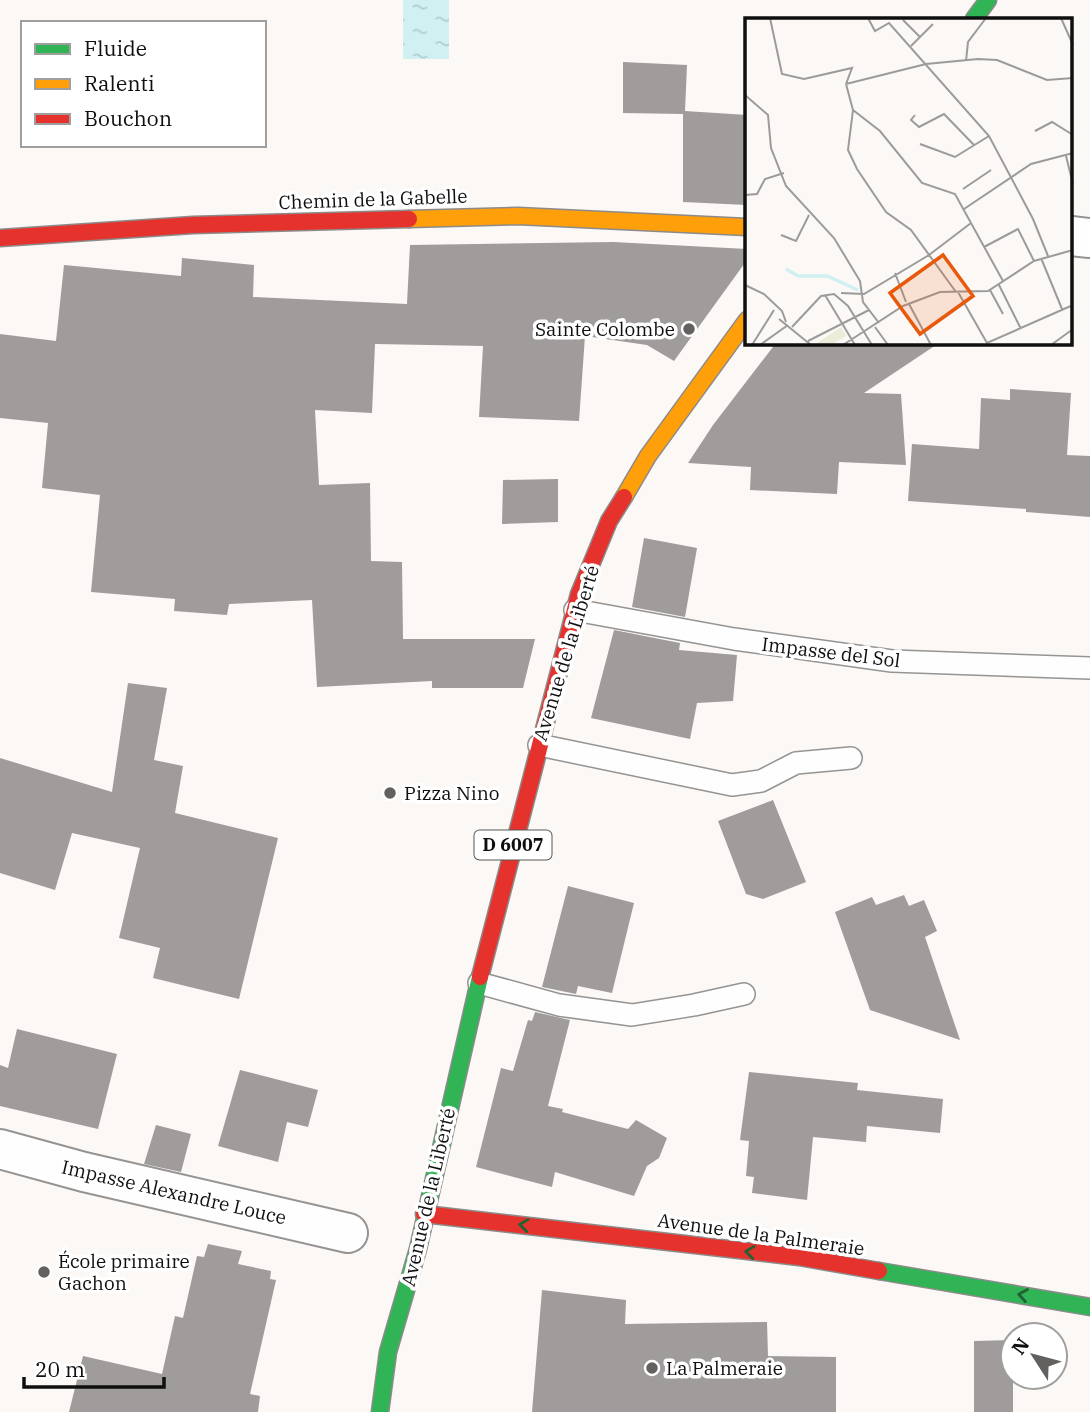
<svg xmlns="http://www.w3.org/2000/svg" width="1090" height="1412" font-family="'IBM Plex Serif',serif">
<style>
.water{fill:url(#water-ripples)}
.building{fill:#9f9c9b}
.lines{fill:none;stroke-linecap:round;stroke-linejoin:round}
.lane-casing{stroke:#959493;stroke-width:24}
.street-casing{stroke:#959493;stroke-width:42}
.fast-casing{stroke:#8c8b8a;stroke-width:19}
.slow-casing{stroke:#8c8b8a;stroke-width:19}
.jam-casing{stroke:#8c8b8a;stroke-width:19}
.lane{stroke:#fefefe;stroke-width:21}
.street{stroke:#fefefe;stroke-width:38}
.fast{stroke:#30b455;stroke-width:16}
.slow{stroke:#ff9f0a;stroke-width:16}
.jam{stroke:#e5322d;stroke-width:16}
.oneway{stroke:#206232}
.poi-dot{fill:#626160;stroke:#fff;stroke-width:2.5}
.labels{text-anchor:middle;stroke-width:7;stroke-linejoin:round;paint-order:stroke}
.shield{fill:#fff;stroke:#575757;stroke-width:2}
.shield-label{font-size:18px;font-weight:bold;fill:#0f0f0f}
.street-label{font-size:19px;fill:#0f0f0f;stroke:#fff}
.poi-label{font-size:19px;fill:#0f0f0f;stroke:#fff;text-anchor:start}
.inset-river{fill:none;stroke:#d0f0f1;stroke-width:3.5}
.inset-road{fill:none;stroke:#9d9b9a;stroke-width:2}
.view{fill:#e8590c;fill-opacity:0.15;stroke:#e8590c;stroke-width:3.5}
.inset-edge{fill:none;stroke:#0f0f0f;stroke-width:3.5}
</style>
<defs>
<pattern id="water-ripples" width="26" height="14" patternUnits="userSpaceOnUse" patternTransform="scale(1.75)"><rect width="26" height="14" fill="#d0f0f1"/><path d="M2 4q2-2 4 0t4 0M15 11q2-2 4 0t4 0" fill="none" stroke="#b1cdcd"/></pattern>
</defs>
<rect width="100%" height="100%" fill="#fbf8f6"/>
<path class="water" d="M 403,0 L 449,0 L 449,59 L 403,59 Z"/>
<path class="building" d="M 623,62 L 687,65 L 685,111 L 747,115 L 747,205 L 683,202 L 683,114 L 623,113 Z
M 613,242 L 747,249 L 747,260 L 674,361 L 647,345 L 585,336 L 579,421 L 479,417 L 483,346 L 375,344 L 372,413 L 315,410 L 319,485 L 370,483 L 371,561 L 402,562 L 403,639 L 535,639 L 523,688 L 432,688 L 432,681 L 317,687 L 312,600 L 229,604 L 227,615 L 174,611 L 175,599 L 91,592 L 100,495 L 42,488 L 48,423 L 0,418 L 0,334 L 56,341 L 64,265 L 181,276 L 182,258 L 254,265 L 253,297 L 407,304 L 410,245 Z
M 776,343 L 939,343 L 864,393 L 901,394 L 906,465 L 839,462 L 837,494 L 750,490 L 751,467 L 688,463 L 713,425 Z
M 1010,389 L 1071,393 L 1067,455 L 1090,456 L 1090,517 L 1026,512 L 1026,509 L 908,501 L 912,444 L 979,449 L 981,398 L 1010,400 Z
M 558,479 L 558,522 L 502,524 L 503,480 Z
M 644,538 L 697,548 L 685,617 L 632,607 Z
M 614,630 L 680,643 L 679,650 L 737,655 L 733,701 L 697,703 L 690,739 L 591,718 Z
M 128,683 L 167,688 L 154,760 L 183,766 L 175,813 L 278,838 L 239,999 L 153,978 L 160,948 L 119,938 L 140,848 L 72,833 L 55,890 L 0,873 L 0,758 L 112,792 Z
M 773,800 L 806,882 L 763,899 L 746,894 L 718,821 Z
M 568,886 L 634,903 L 612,993 L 578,986 L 576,994 L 542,987 Z
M 904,895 L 909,906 L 924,900 L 937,931 L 925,937 L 960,1040 L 870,1010 L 835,912 L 872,897 L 876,905 Z
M 535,1012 L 570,1020 L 548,1106 L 563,1109 L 562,1112 L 628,1129 L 636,1120 L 667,1138 L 659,1158 L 647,1166 L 634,1196 L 555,1172 L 552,1187 L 476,1167 L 501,1068 L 513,1071 L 528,1020 L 532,1021 Z
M 17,1029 L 117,1054 L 98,1129 L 0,1106 L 0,1065 L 8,1068 Z
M 240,1070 L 318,1090 L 308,1127 L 287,1122 L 278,1162 L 218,1146 Z
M 749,1072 L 858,1083 L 857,1090 L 943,1099 L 940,1133 L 867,1126 L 866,1142 L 813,1137 L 807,1200 L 752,1193 L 754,1177 L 746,1176 L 749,1141 L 740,1140 Z
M 156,1125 L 191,1134 L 181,1172 L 144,1164 Z
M 208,1244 L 242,1251 L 238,1264 L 271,1271 L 270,1279 L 276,1280 L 250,1394 L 260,1396 L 258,1412 L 69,1412 L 83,1356 L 162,1374 L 175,1316 L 183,1318 L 197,1256 L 204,1257 Z
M 542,1290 L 626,1300 L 625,1324 L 767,1322 L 768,1356 L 836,1357 L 836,1412 L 532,1412 Z
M 1013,1340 L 1013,1412 L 974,1412 L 974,1341 Z"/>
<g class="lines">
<g class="lane-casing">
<path id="lane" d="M 575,610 L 734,639 L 892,661 L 1090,668
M 539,745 L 732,785 L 761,781 L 796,763 L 851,758
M 479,983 L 559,1005 L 632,1015 L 694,1005 L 744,994"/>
</g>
<g class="street-casing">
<path id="street" d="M 1071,236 L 1090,238
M 0,1149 L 84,1172 L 348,1233"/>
</g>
<g class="fast-casing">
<path id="fast" d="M 974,19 L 988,0
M 879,1271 L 1090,1307
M 380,1412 L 388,1352 L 418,1249 L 480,977"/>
</g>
<g class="slow-casing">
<path id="slow" d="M 409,219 L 518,216 L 747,227
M 624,497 L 648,456 L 747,320"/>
</g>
<g class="jam-casing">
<path id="jam" d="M 0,238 L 193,225 L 409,219
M 480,977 L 579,594 L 609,521 L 624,497
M 424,1214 L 799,1257 L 879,1271"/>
</g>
<use href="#lane" class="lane"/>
<use href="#street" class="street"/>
<use href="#fast" class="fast"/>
<use href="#slow" class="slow"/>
<use href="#jam" class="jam"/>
</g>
<defs><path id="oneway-chevron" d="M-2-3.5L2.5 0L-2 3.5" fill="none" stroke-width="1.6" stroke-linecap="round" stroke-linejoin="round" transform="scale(1.75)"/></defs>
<g class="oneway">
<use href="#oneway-chevron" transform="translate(524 1225) rotate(-173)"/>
<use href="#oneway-chevron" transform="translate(750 1252) rotate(-173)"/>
<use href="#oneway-chevron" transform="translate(1023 1295) rotate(-170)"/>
</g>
<g class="poi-dot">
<circle cx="689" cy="329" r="7"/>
<circle cx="390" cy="793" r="7"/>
<circle cx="44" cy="1272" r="7"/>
<circle cx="652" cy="1368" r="7"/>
</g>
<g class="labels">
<rect class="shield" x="474.5" y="830.5" width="77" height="29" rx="5"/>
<g class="shield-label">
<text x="513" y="851">D 6007</text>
</g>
<g class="street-label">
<text transform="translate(373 199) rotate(-2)" y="7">Chemin de la Gabelle</text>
<text transform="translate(831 652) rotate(7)" y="7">Impasse del Sol</text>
<text transform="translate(566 653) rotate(-73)" y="7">Avenue de la Liberté</text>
<text transform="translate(174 1192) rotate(13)" y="7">Impasse Alexandre Louce</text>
<text transform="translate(428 1197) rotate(-77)" y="7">Avenue de la Liberté</text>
<text transform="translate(761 1234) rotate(8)" y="7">Avenue de la Palmeraie</text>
</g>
<g class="poi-label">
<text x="675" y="336" text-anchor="end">Sainte Colombe</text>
<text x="404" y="800">Pizza Nino</text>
<text x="58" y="1268">École primaire<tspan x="58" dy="22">Gachon</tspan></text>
<text x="666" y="1375">La Palmeraie</text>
</g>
</g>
<g transform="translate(745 18)">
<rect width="327" height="327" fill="#fbf8f6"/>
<path d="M 96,309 L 101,318 L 86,327 L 69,327 Z" fill="#ebedd9"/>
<path class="inset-river" d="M 41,251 L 53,258 L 82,258 L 113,272"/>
<path class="inset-road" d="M 25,0 L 37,56 L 59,61 L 107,50 L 101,66M 123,0 L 130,13 L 144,5 L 244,118 L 288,201 L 303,238M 316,0 L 328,27M 158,2 L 175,19M 166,28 L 188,6M 221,43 L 223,24 L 241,0M 101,66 L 108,92 L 103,132 L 112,151 L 141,194 L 166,212 L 211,274M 101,66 L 181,46 L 233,41 L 252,42 L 302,62 L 328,60M 0,77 L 23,97 L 26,130 L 41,168 L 89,220 L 115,263 L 118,284 L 134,305M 108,92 L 135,113 L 177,165 L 210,176 L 258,263M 170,97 L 166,102 L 174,109 L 199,96 L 229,127M 290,113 L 307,104 L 328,117M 175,126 L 210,139 L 244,118M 321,138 L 328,166M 218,171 L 246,152M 0,177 L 12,176 L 20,161 L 39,155M 219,191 L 286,146 L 328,135M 36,217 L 51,223 L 64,197M 239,229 L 273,211 L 289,243M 296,240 L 317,291M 150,255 L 161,284M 0,267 L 19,276 L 37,293 L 41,304M 254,267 L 276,311M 245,272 L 258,296M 213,274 L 242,325 L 328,287M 96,275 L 119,276 L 184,237 L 226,205M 80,277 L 110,327M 164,286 L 186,327M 34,301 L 66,327M 47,309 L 76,278 L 89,276 L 103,288 L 127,327M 130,309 L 143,327M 63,323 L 124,292M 7,327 L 29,292M 15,327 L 43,307M 98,327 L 158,288 L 195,274 L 243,273 L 289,243 L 328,232M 306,327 L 328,311"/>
<path class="view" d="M 198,237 L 228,278 L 175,316 L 145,275 Z"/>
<rect width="327" height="327" class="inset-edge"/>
</g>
<rect x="21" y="21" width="245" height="126" fill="#ffffff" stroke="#9f9f9f" stroke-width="2"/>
<rect x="35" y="44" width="35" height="10" fill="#30b455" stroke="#9f9f9f" stroke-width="2"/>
<text x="84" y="56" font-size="21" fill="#0f0f0f">Fluide</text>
<rect x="35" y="79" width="35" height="10" fill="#ff9f0a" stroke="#9f9f9f" stroke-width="2"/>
<text x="84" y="91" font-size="21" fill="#0f0f0f">Ralenti</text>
<rect x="35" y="114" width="35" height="10" fill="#e5322d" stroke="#9f9f9f" stroke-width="2"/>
<text x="84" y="126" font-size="21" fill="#0f0f0f">Bouchon</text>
<g transform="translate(1034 1356) rotate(306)"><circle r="33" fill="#ffffff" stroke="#9f9f9f" stroke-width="2"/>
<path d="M0-5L12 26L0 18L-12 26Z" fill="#626160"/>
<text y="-10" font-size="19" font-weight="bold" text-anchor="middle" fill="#0f0f0f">N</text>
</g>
<path d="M24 1377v10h140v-10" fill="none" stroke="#0f0f0f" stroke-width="3.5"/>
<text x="35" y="1377" font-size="21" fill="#0f0f0f" stroke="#ffffff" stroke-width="5" paint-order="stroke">20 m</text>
</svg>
